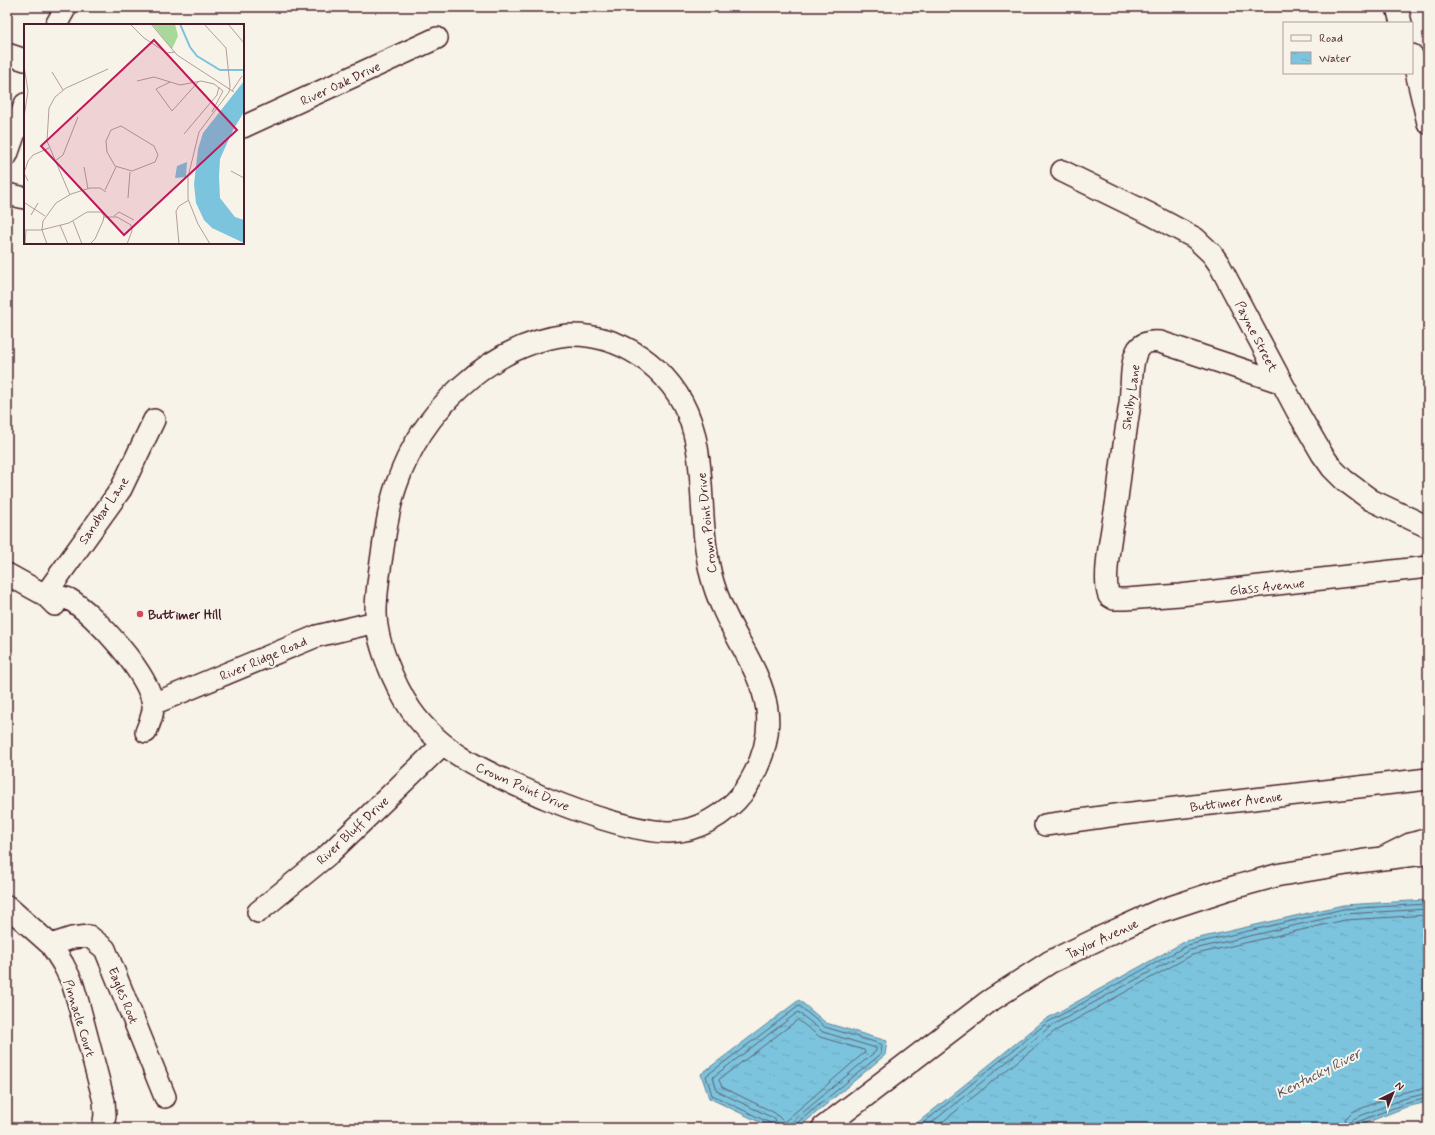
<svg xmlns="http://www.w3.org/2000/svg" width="1435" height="1135" font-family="Mynerve,sans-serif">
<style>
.water{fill:url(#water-ripples);stroke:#688296}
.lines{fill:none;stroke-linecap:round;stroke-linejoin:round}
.shore{stroke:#5e6172;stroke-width:1}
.minor-casing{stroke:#4a1f2b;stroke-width:24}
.major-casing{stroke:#4a1f2b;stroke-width:25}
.minor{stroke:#f7f3e8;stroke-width:21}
.major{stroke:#f7f3e8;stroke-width:22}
.poi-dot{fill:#d1495b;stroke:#f7f3e8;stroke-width:1.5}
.labels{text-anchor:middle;stroke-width:4;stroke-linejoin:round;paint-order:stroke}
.street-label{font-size:13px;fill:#4a1f2b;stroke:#f7f3e8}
.poi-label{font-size:13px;font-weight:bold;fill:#4a1f2b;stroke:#f7f3e8;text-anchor:start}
.water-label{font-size:14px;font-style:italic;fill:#595160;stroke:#f7f3e8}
.inset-river{fill:none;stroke:#7cc4dd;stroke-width:2}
.inset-road{fill:none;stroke:#b29e9c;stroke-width:1}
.view{fill:#c2185b;fill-opacity:0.15;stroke:#c2185b;stroke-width:2}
.inset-edge{fill:none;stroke:#4a1f2b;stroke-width:2}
</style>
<defs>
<pattern id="water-ripples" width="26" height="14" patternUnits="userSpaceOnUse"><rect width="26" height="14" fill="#7cc4dd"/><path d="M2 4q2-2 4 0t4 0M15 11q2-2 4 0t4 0" fill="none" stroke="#6da8be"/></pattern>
</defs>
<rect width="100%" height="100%" fill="#f7f3e8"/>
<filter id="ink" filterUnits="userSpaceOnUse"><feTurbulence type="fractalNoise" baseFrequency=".025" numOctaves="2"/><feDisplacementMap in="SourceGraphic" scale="8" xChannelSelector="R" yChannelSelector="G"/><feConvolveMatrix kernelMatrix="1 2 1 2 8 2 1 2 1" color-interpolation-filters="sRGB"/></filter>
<g filter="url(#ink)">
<path class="water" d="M 1428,900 L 1428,1102 L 1406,1107 L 1353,1128 L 911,1128 L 1046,1019 L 1186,941 L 1343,905 Z
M 799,1000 L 826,1023 L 887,1041 L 885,1055 L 798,1128 L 772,1128 L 709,1098 L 701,1074 Z"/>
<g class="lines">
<path class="shore" d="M 798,1020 L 820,1037 L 864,1050 L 865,1052 L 784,1122 L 775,1113 L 722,1087 L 719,1080 Z
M 773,1128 L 770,1123 L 712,1095 L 706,1076 L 799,1006 L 825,1027 L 881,1044 L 882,1045 L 881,1054 L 797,1123 L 796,1128
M 778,1128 L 777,1122 L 773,1118 L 717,1091 L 713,1077 L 798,1012 L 823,1032 L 876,1048 L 876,1051 L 794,1120 L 791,1124 L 791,1128
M 917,1128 L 1048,1022 L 1188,945 L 1343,909 L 1428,904
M 925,1128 L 1051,1026 L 1190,950 L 1344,914 L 1428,909
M 935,1128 L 1055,1031 L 1192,955 L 1345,920 L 1428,915
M 1343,1128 L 1345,1119 L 1352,1112 L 1401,1093 L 1428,1087
M 1349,1128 L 1350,1122 L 1355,1118 L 1403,1099 L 1428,1093
M 1354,1128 L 1354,1125 L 1357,1122 L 1404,1104 L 1428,1098"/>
<g class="minor-casing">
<path id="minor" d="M 1397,7 L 1401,23
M 56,25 L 66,7
M 7,54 L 25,60
M 1412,55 L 1428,123
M 243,127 L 437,38
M 7,155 L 25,104
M 1062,171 L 1150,214 L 1195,238 L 1212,254 L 1219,264 L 1297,411 L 1322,454 L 1332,468 L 1344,480 L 1371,500 L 1428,527
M 7,194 L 25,198
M 567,335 C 593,334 619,342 640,356 C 721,412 691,494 711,575 C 731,655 802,696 748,785 C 735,807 707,827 680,831 C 646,837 577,811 545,798 C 495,776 443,756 411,710 C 395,686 375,641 376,611 C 376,591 380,569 383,548 C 386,528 389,506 396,486 C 421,412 488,345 567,335 Z
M 1280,382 L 1160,342 C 1152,341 1144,341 1138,349 C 1130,362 1132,387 1130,403 C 1125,435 1121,467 1117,499 C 1114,521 1101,578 1109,596 L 1114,599 L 1126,599 L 1180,595 L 1428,567
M 7,574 L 45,595 L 55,605
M 45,595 L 121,489 L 154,420
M 45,595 C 52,596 62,596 69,599 C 95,614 150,675 153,705 C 154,714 149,724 146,732
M 153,704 L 317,636 L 376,622
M 1045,825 L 1123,814 L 1428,779
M 1384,857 L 1410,844 L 1428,839
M 7,906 L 51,945 L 63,964 L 72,982 L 78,1002 L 104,1101 L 105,1115 L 103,1128
M 258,912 L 329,854 L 443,744
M 51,945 L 72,938 L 89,936 L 105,949 L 165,1097"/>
</g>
<g class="major-casing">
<path id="major" d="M 823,1128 L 988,1002 L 1050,962 L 1102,937 L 1157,912 L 1224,890 L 1278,875 L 1362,861 L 1428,853"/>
</g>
<use href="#minor" class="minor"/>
<use href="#major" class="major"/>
</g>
</g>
<circle class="poi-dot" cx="140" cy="614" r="4"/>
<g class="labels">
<g class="street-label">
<text transform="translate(340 83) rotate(-25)" y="5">River Oak Drive</text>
<text transform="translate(1257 336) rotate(63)" y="5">Payne Street</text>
<text transform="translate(1130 397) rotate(-82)" y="5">Shelby Lane</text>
<text transform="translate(103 510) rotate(-56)" y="5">Sandbar Lane</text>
<text transform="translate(706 523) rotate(-96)" y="5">Crown Point Drive</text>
<text transform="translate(1267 586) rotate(-6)" y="5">Glass Avenue</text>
<text transform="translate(263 658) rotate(-23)" y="5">River Ridge Road</text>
<text transform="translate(523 786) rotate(24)" y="5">Crown Point Drive</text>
<text transform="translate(1236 801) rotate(-7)" y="5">Buttimer Avenue</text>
<text transform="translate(352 830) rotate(-43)" y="5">River Bluff Drive</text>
<text transform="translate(1102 938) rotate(-25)" y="5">Taylor Avenue</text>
<text transform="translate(124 995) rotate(68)" y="5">Eagles Root</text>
<text transform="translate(80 1018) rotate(73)" y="5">Pinnacle Court</text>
</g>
<g class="poi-label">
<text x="148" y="619">Buttimer Hill</text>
</g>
<g class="water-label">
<text transform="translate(1318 1073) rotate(-27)" y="5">Kentucky River</text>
</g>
</g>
<g transform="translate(24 24)">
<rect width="220" height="220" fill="#f7f3e8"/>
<path d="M 128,0 L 151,0 L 154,12 L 148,25 Z" fill="#a7d99a"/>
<path d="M 220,57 L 220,88 L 209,106 L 196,135 L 195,152 L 196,174 L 211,193 L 220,196 L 220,219 L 188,204 L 180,196 L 172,179 L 170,160 L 174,125 L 179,109 ZM 163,138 L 162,153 L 151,154 L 153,142 Z" fill="#7cc4dd"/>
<path class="inset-river" d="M 156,0 L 166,23 L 173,32 L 196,46 L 220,46"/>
<path class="inset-road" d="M 106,0 L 120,14 L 143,29 L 151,28M 127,0 L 153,31 L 210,68M 180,0 L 202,24 L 206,62 L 205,68 L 175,108 L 164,153 L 164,175 L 174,200 L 186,220M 204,0 L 220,19M 0,42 L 4,67 L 0,93M 28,48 L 39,66M 113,57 L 130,53 L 156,61 L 177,57 L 190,60 L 199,67 L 188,88M 146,58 L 132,65 L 148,87 L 175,57M 208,67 L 218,52M 97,102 L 130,122 L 134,131 L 131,138 L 108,147 L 91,142 L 83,128 L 82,117 L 87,106 ZM 160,110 L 193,71 L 195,63M 31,137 L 39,131 L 54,93M 60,143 L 64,165M 207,147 L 220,154M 4,157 L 0,149 L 4,137 L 9,131 L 25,124M 81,166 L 92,143M 46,171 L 23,117 L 25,84 L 31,73 L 42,64 L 84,45M 104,174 L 106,148M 1,179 L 21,192M 7,191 L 14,179M 90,192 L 95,188 L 110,196M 80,193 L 93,193 L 107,201 L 108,207 L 103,220M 49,197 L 58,220M 36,201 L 44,220M 0,206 L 17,206 L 45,199 L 63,188 L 77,188 L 80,192 L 79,197 L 71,215 L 66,220M 1,220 L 2,206M 23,220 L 18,206 L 19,197 L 32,179 L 47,170 L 66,164 L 76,164 L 82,168M 155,220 L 152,187 L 155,182 L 165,176"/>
<path class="view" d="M 130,16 L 213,106 L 100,211 L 17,122 Z"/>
<rect width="220" height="220" class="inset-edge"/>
</g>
<rect width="1435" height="1135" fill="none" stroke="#f7f3e8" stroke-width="24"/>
<rect x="12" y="12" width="1411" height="1111" fill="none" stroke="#4a1f2b" stroke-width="1.5" filter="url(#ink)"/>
<rect x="1283" y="22" width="130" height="52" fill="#f7f3e8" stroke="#b29e9c"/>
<rect x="1291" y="35" width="20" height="6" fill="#f7f3e8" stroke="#b29e9c"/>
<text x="1319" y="42" font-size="12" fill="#4a1f2b">Road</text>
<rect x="1291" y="52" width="20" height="12" fill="url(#water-ripples)" stroke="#b29e9c"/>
<text x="1319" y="62" font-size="12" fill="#4a1f2b">Water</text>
<g transform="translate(1393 1093) rotate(43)" stroke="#f7f3e8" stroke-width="3" paint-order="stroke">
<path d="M0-3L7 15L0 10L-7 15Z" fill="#4a1f2b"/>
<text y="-6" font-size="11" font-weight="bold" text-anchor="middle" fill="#4a1f2b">N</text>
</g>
</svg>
